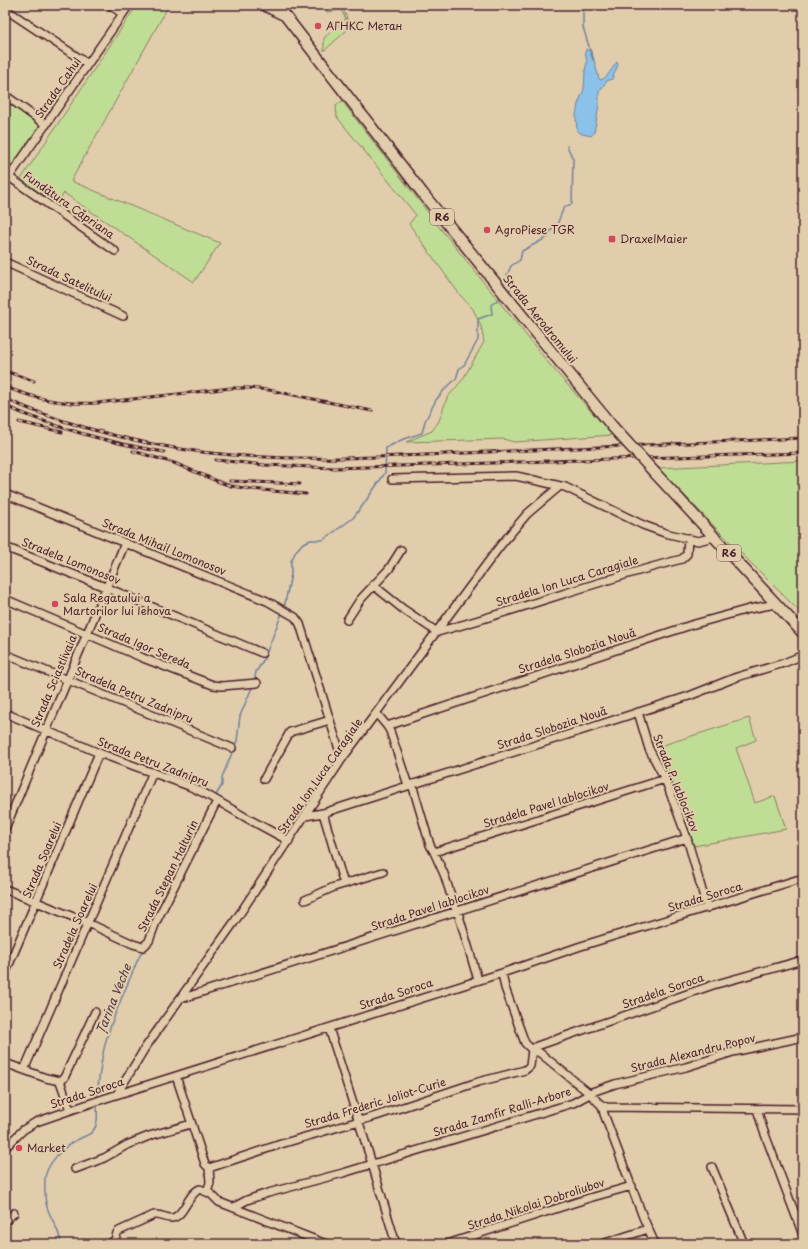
<svg xmlns="http://www.w3.org/2000/svg" width="808" height="1249" font-family="'Playpen Sans',sans-serif">
<style>
.green{fill:#c0dd95;stroke:#857e60}
.water{fill:#8ac2e9;stroke:#70819d}
.lines{fill:none;stroke-linecap:round;stroke-linejoin:round}
.stream{stroke:#70819d;stroke-width:1.5}
.minor-casing{stroke:#4a1f2b;stroke-width:10}
.highway-casing{stroke:#4a1f2b;stroke-width:13}
.minor{stroke:#e1cdab;stroke-width:7}
.highway{stroke:#e1cdab;stroke-width:10}
.rail-casing{stroke:#4a1f2b;stroke-width:3}
.rail{stroke:#e1cdab;stroke-width:1.5;stroke-dasharray:4.5;stroke-linecap:butt}
.highway-bridge-casing{stroke:#4a1f2b;stroke-width:13;stroke-linecap:butt}
.highway-bridge{stroke:#e1cdab;stroke-width:10}
.poi-dot{fill:#d1495b;stroke:#e1cdab;stroke-width:1.5}
.labels{text-anchor:middle;stroke-width:4;stroke-linejoin:round;paint-order:stroke}
.shield{fill:#e1cdab;stroke:#775351;stroke-width:1}
.shield-label{font-size:10px;font-weight:bold;fill:#4a1f2b}
.poi-label{font-size:11px;fill:#4a1f2b;stroke:#e1cdab;text-anchor:start}
.street-label{font-size:11px;fill:#4a1f2b;stroke:#e1cdab}
.water-label{font-size:12px;font-style:italic;fill:#543748;stroke:#e1cdab}
</style>
<rect width="100%" height="100%" fill="#e1cdab"/>
<filter id="ink" filterUnits="userSpaceOnUse"><feTurbulence type="fractalNoise" baseFrequency=".025" numOctaves="2"/><feDisplacementMap in="SourceGraphic" scale="8" xChannelSelector="R" yChannelSelector="G"/><feConvolveMatrix kernelMatrix="1 2 1 2 8 2 1 2 1" color-interpolation-filters="sRGB"/></filter>
<g filter="url(#ink)">
<path class="green" d="M 137,5 L 169,5 L 71,181 L 220,243 L 194,282 L 64,193 L 57,205 L 21,179 Z
M 312,5 L 341,5 L 347,18 L 347,30 L 324,51 L 324,38 L 346,19 L 341,10 L 327,12 L 321,5 L 315,8 Z
M 5,100 L 40,125 L 5,175 Z
M 342,101 L 436,223 L 550,365 L 612,435 L 514,442 L 503,439 L 406,442 L 432,431 L 439,421 L 447,398 L 463,379 L 484,342 L 481,326 L 473,309 L 460,295 L 409,224 L 416,215 L 337,117 L 336,106 Z
M 803,461 L 803,615 L 715,527 L 658,468 Z
M 749,718 L 756,740 L 736,748 L 755,803 L 775,796 L 786,829 L 694,846 L 660,746 Z"/>
<path class="water" d="M 586,49 L 592,52 L 599,79 L 601,80 C 609,76 611,69 617,62 L 618,65 L 612,79 L 607,81 L 603,86 L 599,92 L 599,105 L 594,133 L 591,136 L 582,134 L 577,131 L 576,115 L 578,104 L 584,89 L 585,71 L 587,62 L 585,52 Z"/>
<g class="lines">
<path class="stream" d="M 583,5 L 583,27 L 593,60
M 507,292 L 511,288 L 513,282 L 507,275 L 511,266 L 520,260 L 522,251 L 548,237 L 551,230 L 556,227 L 564,207 L 572,204 L 573,159 L 567,146
M 284,608 L 291,574 L 291,561 L 296,551 L 303,543 L 311,540 L 323,540 L 353,518 L 363,505 L 385,473 L 386,448 L 401,440 L 422,433 L 425,421 L 436,400 L 445,389 L 456,379 L 459,369 L 464,365 L 478,340 L 478,319 L 492,314 L 491,305 L 501,297
M 254,682 L 256,672 L 264,659 L 282,613
M 215,797 L 222,785 L 222,777 L 237,741 L 240,716 L 253,685
M 183,862 L 208,811
M 97,1098 C 99,1074 102,1048 111,1025 C 119,1003 129,981 138,959 L 143,950
M 61,1244 C 60,1230 51,1220 47,1207 C 44,1198 45,1188 45,1179 C 46,1164 64,1146 77,1140 C 82,1137 90,1135 93,1131 C 99,1123 97,1113 97,1104"/>
<g class="minor-casing">
<path id="minor" d="M 110,5 L 123,14
M 5,9 L 88,64
M 5,95 L 46,125
M 9,177 L 115,251
M 5,183 L 129,5
M 5,262 L 123,316
M 392,479 L 516,476 L 565,487 L 643,525 L 665,533 L 698,541 L 714,537
M 5,494 L 267,601 L 295,617 L 300,624 L 342,759
M 5,547 L 105,587 L 262,653
M 373,585 L 403,609 L 437,632 C 519,610 599,580 682,559 L 687,554 L 688,538
M 5,599 L 143,658 L 213,685 L 222,686 L 257,683
M 347,620 L 360,600 L 389,569 L 401,550
M 5,654 L 232,748
M 638,712 L 649,749 L 665,779 L 687,838 L 707,908
M 5,713 L 99,753 L 189,786 L 204,793 L 245,817 L 289,841
M 377,714 L 387,726 L 390,731 L 408,785
M 387,726 L 691,625 L 749,609 L 776,604
M 264,779 L 290,732 L 330,720
M 412,784 L 430,845 L 434,852 L 444,874 L 454,905 L 459,916 L 478,980
M 323,813 L 344,884
M 305,816 L 323,813 L 689,696 L 737,677 L 784,663 L 803,655
M 5,829 L 125,543
M 434,852 L 665,779
M 5,889 L 88,923 L 133,944 L 143,947 L 149,941 L 156,922 L 217,801
M 305,900 L 334,887 L 383,872
M 502,973 L 505,988 L 525,1043 L 530,1048 L 540,1053 L 589,1093 L 615,1084 L 686,1067 L 733,1052 L 803,1037
M 5,974 L 99,753
M 180,999 L 687,838
M 329,1028 L 369,1154 L 396,1244
M 5,1063 L 46,1078 L 60,1081 L 64,1078 L 95,1012
M 24,1070 L 153,772
M 176,1076 L 205,1164 L 209,1168 L 210,1183 L 207,1191
M 60,1081 L 70,1110
M 117,1094 L 145,1048 L 235,921 L 342,759 L 500,546 L 527,514 L 560,486
M 602,1106 L 604,1114 L 643,1217 L 655,1244
M 757,1109 L 763,1129 L 803,1235
M 5,1148 L 23,1130 L 36,1122 L 103,1099 L 502,973 L 581,946 L 803,878
M 712,1167 L 744,1244
M 209,1168 L 281,1144 L 376,1116 L 478,1082 L 525,1070 L 530,1066 L 532,1049 L 537,1046 L 713,985 L 803,960
M 75,1169 L 104,1158 L 127,1145 L 149,1136 L 191,1124
M 234,1207 L 247,1200 L 268,1193 L 343,1173 L 573,1103 L 586,1096 L 589,1093 L 600,1104 L 606,1107 L 803,1109
M 5,1221 L 14,1213
M 108,1244 L 115,1240 L 117,1233 L 119,1231 L 154,1215 C 162,1214 166,1219 172,1218 C 184,1217 188,1193 200,1189 L 211,1194 L 219,1202 L 326,1244
M 447,1244 L 589,1198 L 632,1186
M 602,1244 L 648,1229"/>
</g>
<g class="highway-casing">
<path id="highway" d="M 264,5 L 282,14
M 277,5 L 424,195 L 612,426
M 655,473 L 803,633"/>
</g>
<use href="#minor" class="minor"/>
<use href="#highway" class="highway"/>
<g class="rail-casing">
<path id="rail" d="M 5,371 L 34,381
M 5,387 C 37,399 62,405 97,403 L 231,388 L 249,388 L 269,390 L 372,411
M 5,399 C 72,428 160,450 232,455 C 317,462 403,456 487,452 C 593,448 698,443 803,438
M 5,406 C 56,428 110,443 164,452
M 19,422 L 62,432
M 133,451 L 174,463 L 217,481 L 231,486 L 251,489 L 306,494
M 216,460 L 265,465 L 335,468 L 803,453
M 230,481 L 300,484"/>
</g>
<use href="#rail" class="rail"/>
<g class="highway-bridge-casing">
<path id="highway-bridge" d="M 612,426 L 655,473"/>
</g>
<use href="#highway-bridge" class="highway-bridge"/>
</g>
</g>
<g class="poi-dot">
<circle cx="318" cy="26" r="4"/>
<circle cx="487" cy="230" r="4"/>
<rect x="608" y="235" width="8" height="8" rx="2"/>
<circle cx="55" cy="604" r="4"/>
<circle cx="19" cy="1148" r="4"/>
</g>
<g class="labels">
<g class="shield">
<rect x="430" y="209" width="24" height="16" rx="3"/>
<rect x="717" y="545" width="24" height="16" rx="3"/>
</g>
<g class="shield-label">
<text x="442" y="221">R6</text>
<text x="729" y="557">R6</text>
</g>
<g class="poi-label">
<text x="326" y="30">АГНКС Метан</text>
<text x="495" y="234">AgroPiese TGR</text>
<text x="620" y="243">DraxelMaier</text>
<text x="63" y="602">Sala Regatului a<tspan x="63" dy="13">Martorilor lui Iehova</tspan></text>
<text x="27" y="1152">Market</text>
</g>
<g class="street-label">
<text transform="translate(58 88) rotate(-55)" y="4">Strada Cahul</text>
<text transform="translate(69 205) rotate(35)" y="4">Fundătura Căpriana</text>
<text transform="translate(69 279) rotate(25)" y="4">Strada Satelitului</text>
<text transform="translate(540 319) rotate(51)" y="4">Strada Aerodromului</text>
<text transform="translate(164 547) rotate(22)" y="4">Strada Mihail Lomonosov</text>
<text transform="translate(71 561) rotate(22)" y="4">Stradela Lomonosov</text>
<text transform="translate(567 581) rotate(-17)" y="4">Stradela Ion Luca Caragiale</text>
<text transform="translate(144 646) rotate(23)" y="4">Strada Igor Sereda</text>
<text transform="translate(577 651) rotate(-18)" y="4">Stradela Slobozia Nouă</text>
<text transform="translate(54 681) rotate(-67)" y="4">Strada Sciastlivaia</text>
<text transform="translate(134 695) rotate(23)" y="4">Stradela Petru Zadnipru</text>
<text transform="translate(552 728) rotate(-18)" y="4">Strada Slobozia Nouă</text>
<text transform="translate(153 762) rotate(21)" y="4">Strada Petru Zadnipru</text>
<text transform="translate(320 776) rotate(-55)" y="4">Strada Ion Luca Caragiale</text>
<text transform="translate(676 783) rotate(68)" y="4">Strada P. Iablocikov</text>
<text transform="translate(546 805) rotate(-17)" y="4">Stradela Pavel Iablocikov</text>
<text transform="translate(42 860) rotate(-67)" y="4">Strada Soarelui</text>
<text transform="translate(168 876) rotate(-64)" y="4">Strada Stepan Halturin</text>
<text transform="translate(705 897) rotate(-17)" y="4">Strada Soroca</text>
<text transform="translate(430 908) rotate(-18)" y="4">Strada Pavel Iablocikov</text>
<text transform="translate(75 926) rotate(-66)" y="4">Stradela Soarelui</text>
<text transform="translate(663 991) rotate(-19)" y="4">Stradela Sorocа</text>
<text transform="translate(396 994) rotate(-18)" y="4">Strada Soroca</text>
<text transform="translate(693 1053) rotate(-14)" y="4">Strada Alexandru Popov</text>
<text transform="translate(87 1093) rotate(-18)" y="4">Strada Soroca</text>
<text transform="translate(375 1103) rotate(-17)" y="4">Strada Frederic Joliot-Curie</text>
<text transform="translate(502 1112) rotate(-17)" y="4">Strada Zamfir Ralli-Arbore</text>
<text transform="translate(536 1204) rotate(-18)" y="4">Strada Nikolai Dobroliubov</text>
</g>
<g class="water-label">
<text transform="translate(114 999) rotate(-68)" y="4">Țarina Veche</text>
</g>
</g>
<rect width="808" height="1249" fill="none" stroke="#e1cdab" stroke-width="20"/>
<rect x="10" y="10" width="788" height="1229" fill="none" stroke="#4a1f2b" stroke-width="1.5" filter="url(#ink)"/>
</svg>
